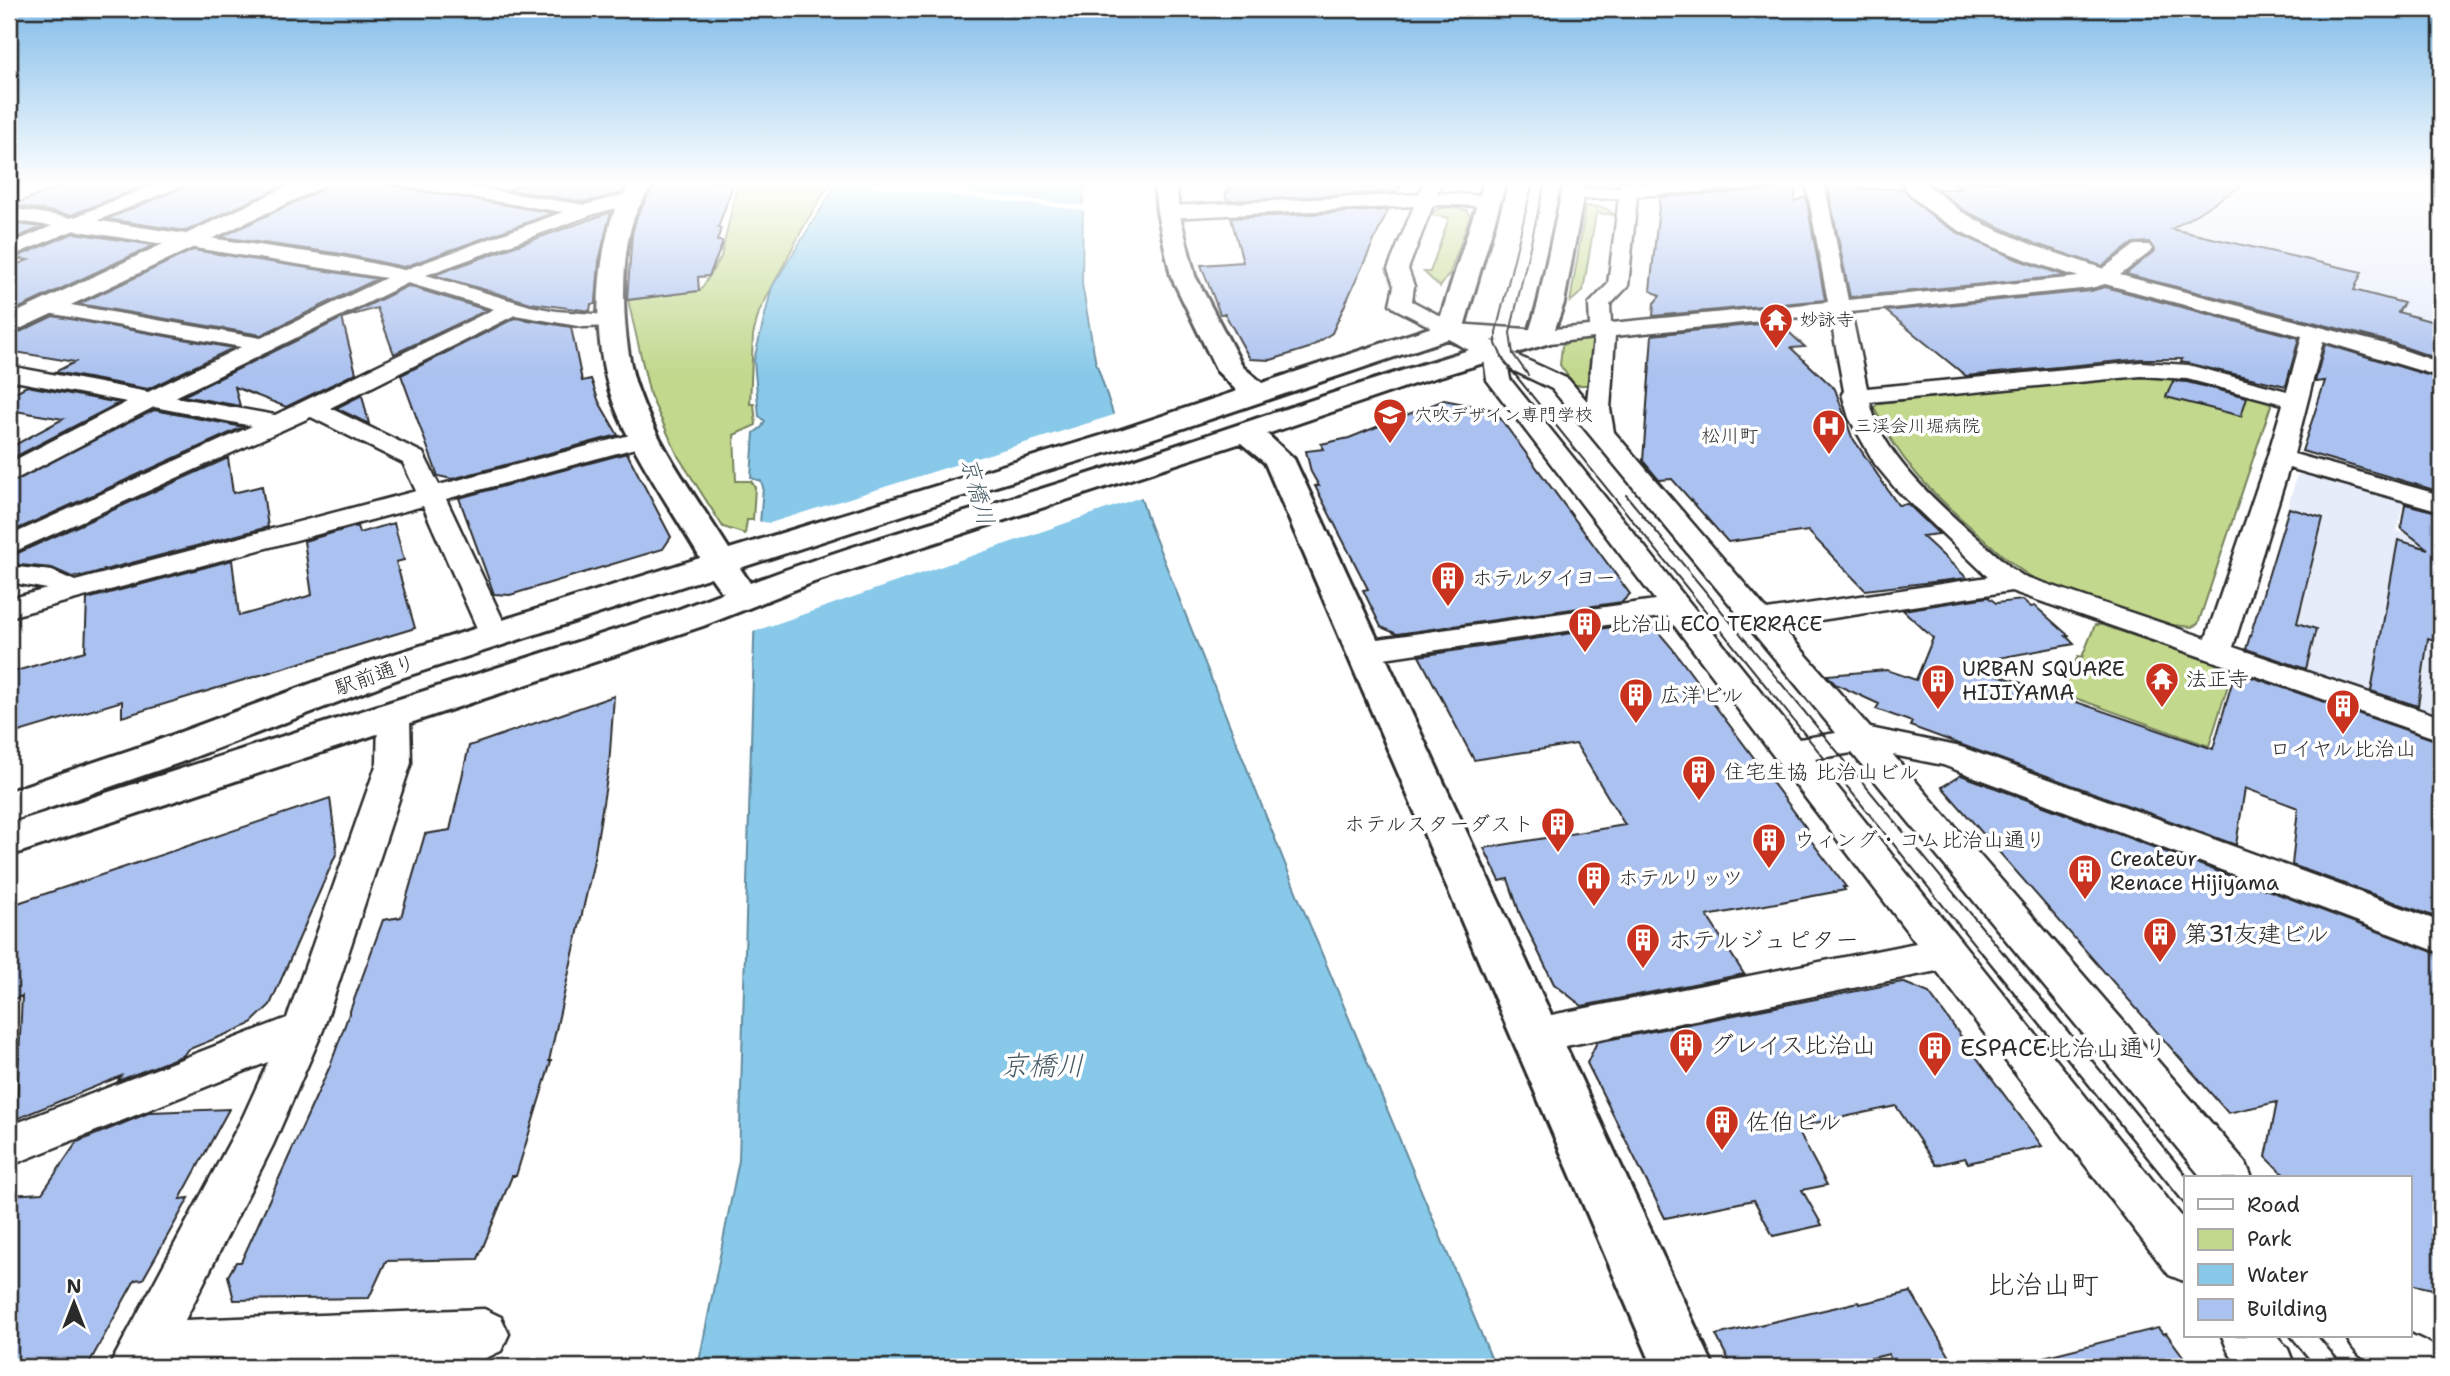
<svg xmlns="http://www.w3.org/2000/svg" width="2450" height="1376" font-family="'Shantell Sans','Klee One',sans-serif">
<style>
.built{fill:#e6ecfa}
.green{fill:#c2d88d;stroke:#76825c;stroke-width:2}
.water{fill:#88c9e9;stroke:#638a9d;stroke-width:2}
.pier{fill:#fff}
.building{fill:#abc1ef;stroke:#2b2b2b;stroke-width:2}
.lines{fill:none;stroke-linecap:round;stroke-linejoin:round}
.minor-casing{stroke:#2b2b2b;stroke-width:5}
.tertiary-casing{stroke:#2b2b2b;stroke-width:6}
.minor{fill:#fff;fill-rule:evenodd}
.tertiary{fill:#fff;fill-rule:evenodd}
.tram-far1{stroke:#2b2b2b;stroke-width:2}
.tram{stroke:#2b2b2b;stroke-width:2.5}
.labels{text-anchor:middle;stroke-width:7;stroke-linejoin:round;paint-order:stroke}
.far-poi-label{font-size:18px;fill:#2b2b2b;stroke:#fff;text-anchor:start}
.far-neighbourhood-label{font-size:19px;fill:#2b2b2b;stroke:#fff}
.poi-label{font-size:21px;fill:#2b2b2b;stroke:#fff;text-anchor:start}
.street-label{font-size:21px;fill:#2b2b2b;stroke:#fff}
.water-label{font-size:23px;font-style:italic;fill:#475a64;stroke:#fff}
.near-poi-label{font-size:24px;fill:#2b2b2b;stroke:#fff;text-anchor:start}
.near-water-label{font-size:28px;font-style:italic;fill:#475a64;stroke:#fff}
.near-neighbourhood-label{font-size:28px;fill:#2b2b2b;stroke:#fff}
</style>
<rect width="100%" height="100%" fill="#fff"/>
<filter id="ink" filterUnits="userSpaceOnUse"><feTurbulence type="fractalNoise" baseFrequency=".0143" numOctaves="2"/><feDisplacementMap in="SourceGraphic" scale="14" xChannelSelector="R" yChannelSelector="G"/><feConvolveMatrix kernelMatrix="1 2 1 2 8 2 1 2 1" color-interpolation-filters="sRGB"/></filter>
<g filter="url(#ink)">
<path class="built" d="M 2002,182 L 2441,182 L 2441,323 L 2101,235 L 2025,200 Z
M 2313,474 L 2404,498 L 2397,531 L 2441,545 L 2441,716 L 2264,657 L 2248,643 L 2297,475 Z"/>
<path class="green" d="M 738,182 L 831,182 L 805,224 L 759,312 L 753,335 L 750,404 L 754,404 L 756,425 L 734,435 L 736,481 L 751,481 L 755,487 L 753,520 L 747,520 L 745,534 L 723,527 L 678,456 L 650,395 L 628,300 L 700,291 L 721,257 Z
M 1586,206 L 1605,208 L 1615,215 L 1596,213 L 1583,291 L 1570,302 Z
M 1447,207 L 1466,210 L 1470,216 L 1450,273 L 1440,287 L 1424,272 L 1430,272 L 1449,218 L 1432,215 L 1435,210 Z
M 1591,340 L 1595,342 L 1591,385 L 1574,385 L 1560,365 L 1562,346 L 1568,342 Z
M 2148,374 C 2181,376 2246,384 2271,405 L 2198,624 L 2192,627 L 2173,625 L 2038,581 C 2014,568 1996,549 1975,531 C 1934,495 1896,459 1874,407 L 1879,403 Z
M 2095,625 L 2102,625 L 2233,669 L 2209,746 L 2061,693 L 2078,656 L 2082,657 Z"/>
<path class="water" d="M 838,182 L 1087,182 L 1083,198 L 1082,284 L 1095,359 L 1149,523 L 1299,899 L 1495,1367 L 698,1367 L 739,1160 L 756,572 L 763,487 L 761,481 L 751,478 L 754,433 L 762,427 L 765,421 L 759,416 L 754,360 L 772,287 Z"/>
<path class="pier" d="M 834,182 L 868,182 L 1087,206 L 1087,211 Z
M 1117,414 L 1144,496 L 750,633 L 757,521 L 770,523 Z"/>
<path class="building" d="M 72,182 L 154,182 L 71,215 L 12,205 Z
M 187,182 L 292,182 L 186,231 L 107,219 L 182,188 Z
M 328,182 L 371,182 L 553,213 L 404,267 L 342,254 L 221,237 L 323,189 Z
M 527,182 L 628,182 L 622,193 L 585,202 L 509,190 Z
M 656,182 L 734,182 L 718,228 L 721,228 L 717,241 L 722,241 L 722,245 L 709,276 L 698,277 L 699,291 L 627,300 L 632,234 L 637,216 Z
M 1236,182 L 1357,182 L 1401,186 L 1397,192 L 1227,201 L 1225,192 L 1230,192 L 1228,188 L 1236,188 Z
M 1783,182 L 1795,182 L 1795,201 L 1806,197 L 1825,300 L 1653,316 L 1654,303 L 1660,296 L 1650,290 L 1660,197 L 1772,190 Z
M 1954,182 L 2031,182 L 2038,186 L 2127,182 L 2248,182 L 2172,229 L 2362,272 L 2354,290 L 2404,303 L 2398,312 L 2441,324 L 2441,360 L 2390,342 L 2126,274 L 2154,251 L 2149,242 L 2133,243 L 2102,266 L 2036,244 L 1963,210 L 1937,189 L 1962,189 Z
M 1857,183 L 1863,189 L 1903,189 L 1937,220 L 1962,235 L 2016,259 L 2066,276 L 1850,297 L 1828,188 L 1841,184 Z
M 1388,210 L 1332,333 L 1309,348 L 1271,360 L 1250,359 L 1225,314 L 1220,314 L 1201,265 L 1243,262 L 1231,218 Z
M 611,212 L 599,261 L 596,304 L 591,304 L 590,311 L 531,303 L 434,275 Z
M 9,223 L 42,227 L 9,241 Z
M 74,233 L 154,245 L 9,313 L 9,268 L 28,260 L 14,258 Z
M 193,250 L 377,279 L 261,335 L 79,304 Z
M 408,286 L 487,310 L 394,354 L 377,308 L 342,318 L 356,373 L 286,407 L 235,387 L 240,406 L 183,396 Z
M 2105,287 L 2299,338 L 2286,386 L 2181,362 L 2182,359 L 2141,359 L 1966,376 L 1886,311 L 2091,291 Z
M 53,316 L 233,348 L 148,389 L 55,372 L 75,362 L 9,351 L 9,337 Z
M 515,318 L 571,327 L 582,381 L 591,379 L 599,402 L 618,435 L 452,479 L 438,476 L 401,375 Z
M 1778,322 L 1805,347 L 1791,348 L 1835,389 L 1852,437 L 1898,505 L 1908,504 L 1939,534 L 1922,536 L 1967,578 L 1865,590 L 1808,531 L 1728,542 L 1672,479 L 1659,480 L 1643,461 L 1652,335 Z
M 2325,344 L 2441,379 L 2441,492 L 2302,451 L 2325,381 L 2315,382 Z
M 2173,381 L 2187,382 L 2247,397 L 2241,416 L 2166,397 Z
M 27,386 L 119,403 L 9,460 L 9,448 L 63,419 L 9,410 L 9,395 Z
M 362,395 L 369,424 L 336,408 Z
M 1444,400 L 1494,410 L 1630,594 L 1622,602 L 1397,634 L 1381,627 L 1363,590 L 1368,589 L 1315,486 L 1319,486 L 1311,472 L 1306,451 L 1324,449 L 1321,444 L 1349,438 Z
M 154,410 L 243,427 L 9,533 L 9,483 Z
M 627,453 L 671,537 L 663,549 L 510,595 L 494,594 L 459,498 Z
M 228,458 L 233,493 L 262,486 L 268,527 L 82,576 L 72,577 L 52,568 L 9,564 L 9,557 Z
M 2405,504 L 2441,513 L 2441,642 L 2428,638 L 2418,706 L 2371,691 L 2398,540 L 2428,549 L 2401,528 Z
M 2289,508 L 2323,518 L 2297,623 L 2316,629 L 2306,669 L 2246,649 Z
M 394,523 L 404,560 L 396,562 L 415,628 L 122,717 L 122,701 L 9,735 L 9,673 L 85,651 L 87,599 L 232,560 L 239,616 L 312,595 L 304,541 L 357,526 L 359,533 Z
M 1988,597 L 1996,603 L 2023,600 L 2031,607 L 2035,606 L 2069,636 L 2066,636 L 2074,644 L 1966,664 L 2213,749 L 2233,679 L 2237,681 L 2240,673 L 2441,742 L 2441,919 L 2292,865 L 2298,808 L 2245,788 L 2236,845 L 1910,726 L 1912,722 L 1876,709 L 1879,704 L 1835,684 L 1827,675 L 1887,670 L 1916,680 L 1933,638 L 1903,610 Z
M 1639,623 L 1656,629 L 1672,648 L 1807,829 L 1803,830 L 1846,887 L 1843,887 L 1845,890 L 1707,916 L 1744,974 L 1582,1006 L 1554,984 L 1520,914 L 1508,879 L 1500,881 L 1484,848 L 1625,825 L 1576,744 L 1474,760 L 1419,656 Z
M 614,696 L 609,766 L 593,865 L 549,1061 L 551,1061 L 516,1176 L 512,1176 L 478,1259 L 386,1261 L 369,1298 L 234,1300 L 228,1276 L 236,1262 L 241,1262 L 330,1066 L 383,920 L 401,917 L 425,834 L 450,830 L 469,746 Z
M 1961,775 L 2441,955 L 2441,1291 L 2410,1284 L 2410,1178 L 2293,1178 L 2281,1172 L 2266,1157 L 2277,1102 L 2228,1113 L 1942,787 Z
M 330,798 L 337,852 L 270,1005 L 249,1025 L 187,1050 L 184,1055 L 118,1081 L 121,1076 L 16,1119 L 22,996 L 9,1001 L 9,906 Z
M 1902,982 L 1929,993 L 2042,1146 L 1968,1163 L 1965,1158 L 1936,1165 L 1896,1106 L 1796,1127 L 1827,1185 L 1802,1190 L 1822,1225 L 1773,1236 L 1754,1200 L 1665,1218 L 1587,1063 L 1597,1042 Z
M 229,1109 L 180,1199 L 189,1198 L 143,1279 L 135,1280 L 87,1367 L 9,1367 L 9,1195 L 42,1193 L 77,1142 L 151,1112 Z
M 1911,1292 L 1956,1367 L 1891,1367 L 1889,1354 L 1835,1367 L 1732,1367 L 1716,1335 L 1859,1302 L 1860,1304 Z
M 2158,1328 L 2163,1334 L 2166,1333 L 2191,1367 L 2045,1367 L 2043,1357 Z"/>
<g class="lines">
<g class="minor-casing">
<path id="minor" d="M 160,182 L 184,182 L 181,186 L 9,257 L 9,244 L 52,226 L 9,220 L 9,208 L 72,218 Z
M 397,182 L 438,182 L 585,205 L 632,193 L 641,198 L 638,202 L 594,214 L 426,275 L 530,306 L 556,311 L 619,316 L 622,321 L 619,326 L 583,327 L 515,315 L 330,408 L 423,453 L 439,485 L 645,431 L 654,433 L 657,438 L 654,443 L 446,499 L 510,635 L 506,642 L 495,644 L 484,642 L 480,635 L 423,506 L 9,617 L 9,599 L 47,589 L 9,582 L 9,566 L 52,571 L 75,581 L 416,491 L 403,463 L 311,417 L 9,554 L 9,536 L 252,426 L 154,407 L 18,478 L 9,481 L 9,463 L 127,402 L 9,380 L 9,366 L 148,392 L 241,347 L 48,313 L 41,311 L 37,307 L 41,303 L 48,301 L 261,338 L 386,278 L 188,247 L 181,245 L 178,241 L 181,237 L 188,235 L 342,257 L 404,270 L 563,212 L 406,187 ZM 408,283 L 494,309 L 275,415 L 175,397 Z
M 1424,182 L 1442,182 L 1437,193 L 1491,196 L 1500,201 L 1491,206 L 1433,205 L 1408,269 L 1414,286 L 1412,301 L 1455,324 L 1541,330 L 1590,326 L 1589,304 L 1608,284 L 1619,198 L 1573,199 L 1564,194 L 1573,189 L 1620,187 L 1621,182 L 1639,182 L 1639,185 L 1672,182 L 1781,182 L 1772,187 L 1637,196 L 1628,286 L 1610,305 L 1611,323 L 1828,302 L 1807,188 L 1802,182 L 1821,182 L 1825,187 L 1848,300 L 2088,276 L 2097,273 L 2135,245 L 2149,245 L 2152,249 L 2149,253 L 2120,275 L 2389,345 L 2441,363 L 2441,377 L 2323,341 L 2294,454 L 2441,495 L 2441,511 L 2289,468 L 2233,647 L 2441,717 L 2441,740 L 2011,591 L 1781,626 L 1870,728 L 1961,747 L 2441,922 L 2441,953 L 1943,765 L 1893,755 L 2246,1163 L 2252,1178 L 2202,1178 L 1852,753 L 1815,759 L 2186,1222 L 2186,1282 L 2169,1275 L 1937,971 L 1536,1052 L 1522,1047 L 1516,1035 L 1522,1023 L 1536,1018 L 1916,943 L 1667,616 L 1364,661 L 1353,658 L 1349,651 L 1353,644 L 1364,641 L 1655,600 L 1487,380 L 1483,352 L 1486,347 L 1494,345 L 1568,379 L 1587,401 L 1594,338 L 1541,344 L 1450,337 L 1394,308 L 1390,304 L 1394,286 L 1388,269 L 1414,206 L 1168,218 L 1159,212 L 1168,206 L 1419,194 ZM 2105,284 L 2302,336 L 2287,391 L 2188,365 L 2141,362 L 1867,388 L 1851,312 L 2091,288 ZM 1830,314 L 1844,391 L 1842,394 L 1849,418 L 1875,464 L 1895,488 L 1988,577 L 1767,610 L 1614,432 L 1610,409 L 1615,336 ZM 1508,368 L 1552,389 L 1836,733 L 1799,739 L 1510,379 ZM 2141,376 L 2187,379 L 2283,404 L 2267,458 L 2206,638 L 2023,576 L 2011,568 C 1965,525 1883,466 1870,402 Z
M 394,705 L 405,708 L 410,716 L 411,763 L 323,1030 L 273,1145 L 185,1320 L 484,1309 L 501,1317 L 509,1334 L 501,1351 L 484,1359 L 242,1367 L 109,1367 L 243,1117 L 268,1062 L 9,1166 L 9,1126 L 287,1018 L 377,763 L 378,716 L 383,708 Z
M 2410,1334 L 2441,1349 L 2441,1367 C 2402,1367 2364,1376 2346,1336 Z
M 2222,1336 L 2277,1336 L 2288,1349 L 2295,1367 L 2239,1367 L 2229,1353 Z"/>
</g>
<g class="tertiary-casing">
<path id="tertiary" d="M 297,182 L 325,182 L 322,187 L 9,334 L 9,316 L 163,244 L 66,229 L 62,224 L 66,219 L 74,217 L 186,234 Z
M 631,182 L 653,182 C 647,193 640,204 635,215 C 618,258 622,347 638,390 C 658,447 697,498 729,549 L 1120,430 L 1237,391 L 1217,371 L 1171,276 L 1157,212 L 1154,182 L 1176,182 L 1179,212 L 1195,276 L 1243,367 L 1262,383 L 1438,325 L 1484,182 L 1506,182 L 1464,327 L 1495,342 L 1529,332 L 1538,303 L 1564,182 L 1586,182 L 1564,303 L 1550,343 L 1414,384 L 1267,434 L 1294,459 L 1714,1367 L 1653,1367 L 1265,463 L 1241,443 L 814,582 L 703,626 L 9,856 L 9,824 L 677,610 L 724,592 L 721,591 L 711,577 L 398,679 L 179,763 L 9,822 L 9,791 L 151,743 L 372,661 L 700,558 C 672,509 624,442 609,389 C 593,334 596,274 611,220 C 615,207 625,194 631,182 ZM 1448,339 L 1469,350 C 1338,389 1210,436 1079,477 C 969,512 858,542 750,583 L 740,568 L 940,503 L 1142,442 Z
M 1901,182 L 1924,182 L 1962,212 L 1986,225 L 2035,246 L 2113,272 L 2116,277 L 2113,282 L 2104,284 L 2095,282 C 2036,263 1938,236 1901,182 Z"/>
</g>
<use href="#minor" class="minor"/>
<use href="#tertiary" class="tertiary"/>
<path class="tram-far1" d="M 1533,182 L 1496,332 L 1496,344 L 1504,361 L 1982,954
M 1528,375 L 1513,354 L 1510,333 L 1545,182
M 1626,495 L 2004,954"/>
<path class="tram" d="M 1981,952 L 2186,1206
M 2003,952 L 2189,1178
M 2290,1336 L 2315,1367
M 2318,1336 L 2344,1367"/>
</g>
</g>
<linearGradient id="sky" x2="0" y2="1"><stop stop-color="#81bce8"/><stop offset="0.49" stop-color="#fff"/><stop offset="1" stop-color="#fff" stop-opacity="0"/></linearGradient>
<rect width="2450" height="374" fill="url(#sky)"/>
<defs>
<g id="temple-pin" transform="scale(1.75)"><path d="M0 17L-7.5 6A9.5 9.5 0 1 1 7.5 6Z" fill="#c8321e" stroke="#fff"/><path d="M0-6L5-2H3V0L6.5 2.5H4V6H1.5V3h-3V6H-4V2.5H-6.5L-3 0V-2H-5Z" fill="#fff"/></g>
<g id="university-pin" transform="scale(1.75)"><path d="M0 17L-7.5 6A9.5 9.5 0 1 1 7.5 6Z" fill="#c8321e" stroke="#fff"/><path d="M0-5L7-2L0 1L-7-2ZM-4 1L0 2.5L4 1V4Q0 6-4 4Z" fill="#fff"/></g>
<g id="hospital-pin" transform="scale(1.75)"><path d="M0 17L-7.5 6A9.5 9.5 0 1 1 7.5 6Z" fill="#c8321e" stroke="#fff"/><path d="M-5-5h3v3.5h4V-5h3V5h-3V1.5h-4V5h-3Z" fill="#fff"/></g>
<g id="building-pin" transform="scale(1.75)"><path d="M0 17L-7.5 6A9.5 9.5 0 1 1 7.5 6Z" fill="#c8321e" stroke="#fff"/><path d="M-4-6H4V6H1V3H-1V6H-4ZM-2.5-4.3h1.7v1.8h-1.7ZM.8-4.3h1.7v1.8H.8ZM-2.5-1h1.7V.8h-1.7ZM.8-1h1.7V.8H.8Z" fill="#fff"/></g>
</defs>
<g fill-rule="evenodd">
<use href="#temple-pin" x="1776" y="320"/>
<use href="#university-pin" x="1390" y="415"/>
<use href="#hospital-pin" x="1829" y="426"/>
<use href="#building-pin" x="1448" y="578"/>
<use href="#building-pin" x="1585" y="624"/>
<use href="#temple-pin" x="2162" y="679"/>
<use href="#building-pin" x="1938" y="681"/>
<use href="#building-pin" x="1636" y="695"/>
<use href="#building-pin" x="2343" y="706"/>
<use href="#building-pin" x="1699" y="772"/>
<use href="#building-pin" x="1558" y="824"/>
<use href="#building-pin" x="1769" y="840"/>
<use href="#building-pin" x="2085" y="871"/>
<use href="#building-pin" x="1594" y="878"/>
<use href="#building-pin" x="2160" y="934"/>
<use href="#building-pin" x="1643" y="940"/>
<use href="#building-pin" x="1686" y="1045"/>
<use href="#building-pin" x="1935" y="1048"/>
<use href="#building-pin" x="1722" y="1122"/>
</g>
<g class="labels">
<g class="far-poi-label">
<text x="1800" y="326">妙詠寺</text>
<text x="1414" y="421">穴吹デザイン専門学校</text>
<text x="1854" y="432">三渓会川堀病院</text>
</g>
<g class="far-neighbourhood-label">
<text x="1730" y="442">松川町</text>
</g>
<g class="poi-label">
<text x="1472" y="585">ホテルタイヨー</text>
<text x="1610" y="631">比治山 ECO TERRACE</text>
<text x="1962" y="676">URBAN SQUARE<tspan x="1962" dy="24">HIJIYAMA</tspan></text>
<text x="2186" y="686">法正寺</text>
<text x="1660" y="702">広洋ビル</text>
<text x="2343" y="756" text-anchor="middle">ロイヤル比治山</text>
<text x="1724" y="779">住宅生協 比治山ビル</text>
<text x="1534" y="831" text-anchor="end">ホテルスターダスト</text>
<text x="1794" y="847">ウィング・コム比治山通り</text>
<text x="2110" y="866">Createur<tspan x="2110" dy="24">Renace Hijiyama</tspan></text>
<text x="1618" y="885">ホテルリッツ</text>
</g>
<g class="street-label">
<text transform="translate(375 675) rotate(-19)" y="7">駅前通り</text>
</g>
<g class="water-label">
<text transform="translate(978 491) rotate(75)" y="8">京橋川</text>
</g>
<g class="near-poi-label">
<text x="2184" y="942">第31友建ビル</text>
<text x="1668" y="948">ホテルジュピター</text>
<text x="1710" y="1053">グレイス比治山</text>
<text x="1960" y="1056">ESPACE比治山通り</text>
<text x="1746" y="1130">佐伯ビル</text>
</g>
<g class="near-water-label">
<text x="1042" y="1075">京橋川</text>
</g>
<g class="near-neighbourhood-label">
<text x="2043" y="1294">比治山町</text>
</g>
</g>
<rect width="2450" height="1376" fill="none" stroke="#fff" stroke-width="35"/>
<rect x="18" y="18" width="2415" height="1341" fill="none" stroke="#2b2b2b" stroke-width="2.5" filter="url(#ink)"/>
<rect x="2184" y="1176" width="228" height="161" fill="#ffffff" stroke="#aaaaaa" stroke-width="2"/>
<rect x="2198" y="1199" width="35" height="10" fill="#ffffff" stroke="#aaaaaa" stroke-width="2"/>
<text x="2247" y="1212" font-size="21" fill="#2b2b2b">Road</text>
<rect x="2198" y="1229" width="35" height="21" fill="#c2d88d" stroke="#aaaaaa" stroke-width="2"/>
<text x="2247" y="1246" font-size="21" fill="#2b2b2b">Park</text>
<rect x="2198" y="1264" width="35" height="21" fill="#88c9e9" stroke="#aaaaaa" stroke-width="2"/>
<text x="2247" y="1282" font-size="21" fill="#2b2b2b">Water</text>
<rect x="2198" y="1299" width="35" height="21" fill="#abc1ef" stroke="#aaaaaa" stroke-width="2"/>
<text x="2247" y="1316" font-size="21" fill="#2b2b2b">Building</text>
<g transform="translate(74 1303)" stroke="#ffffff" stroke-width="5" paint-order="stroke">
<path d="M0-5L12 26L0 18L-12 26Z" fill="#2b2b2b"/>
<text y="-10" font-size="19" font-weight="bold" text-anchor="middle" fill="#2b2b2b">N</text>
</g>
</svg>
